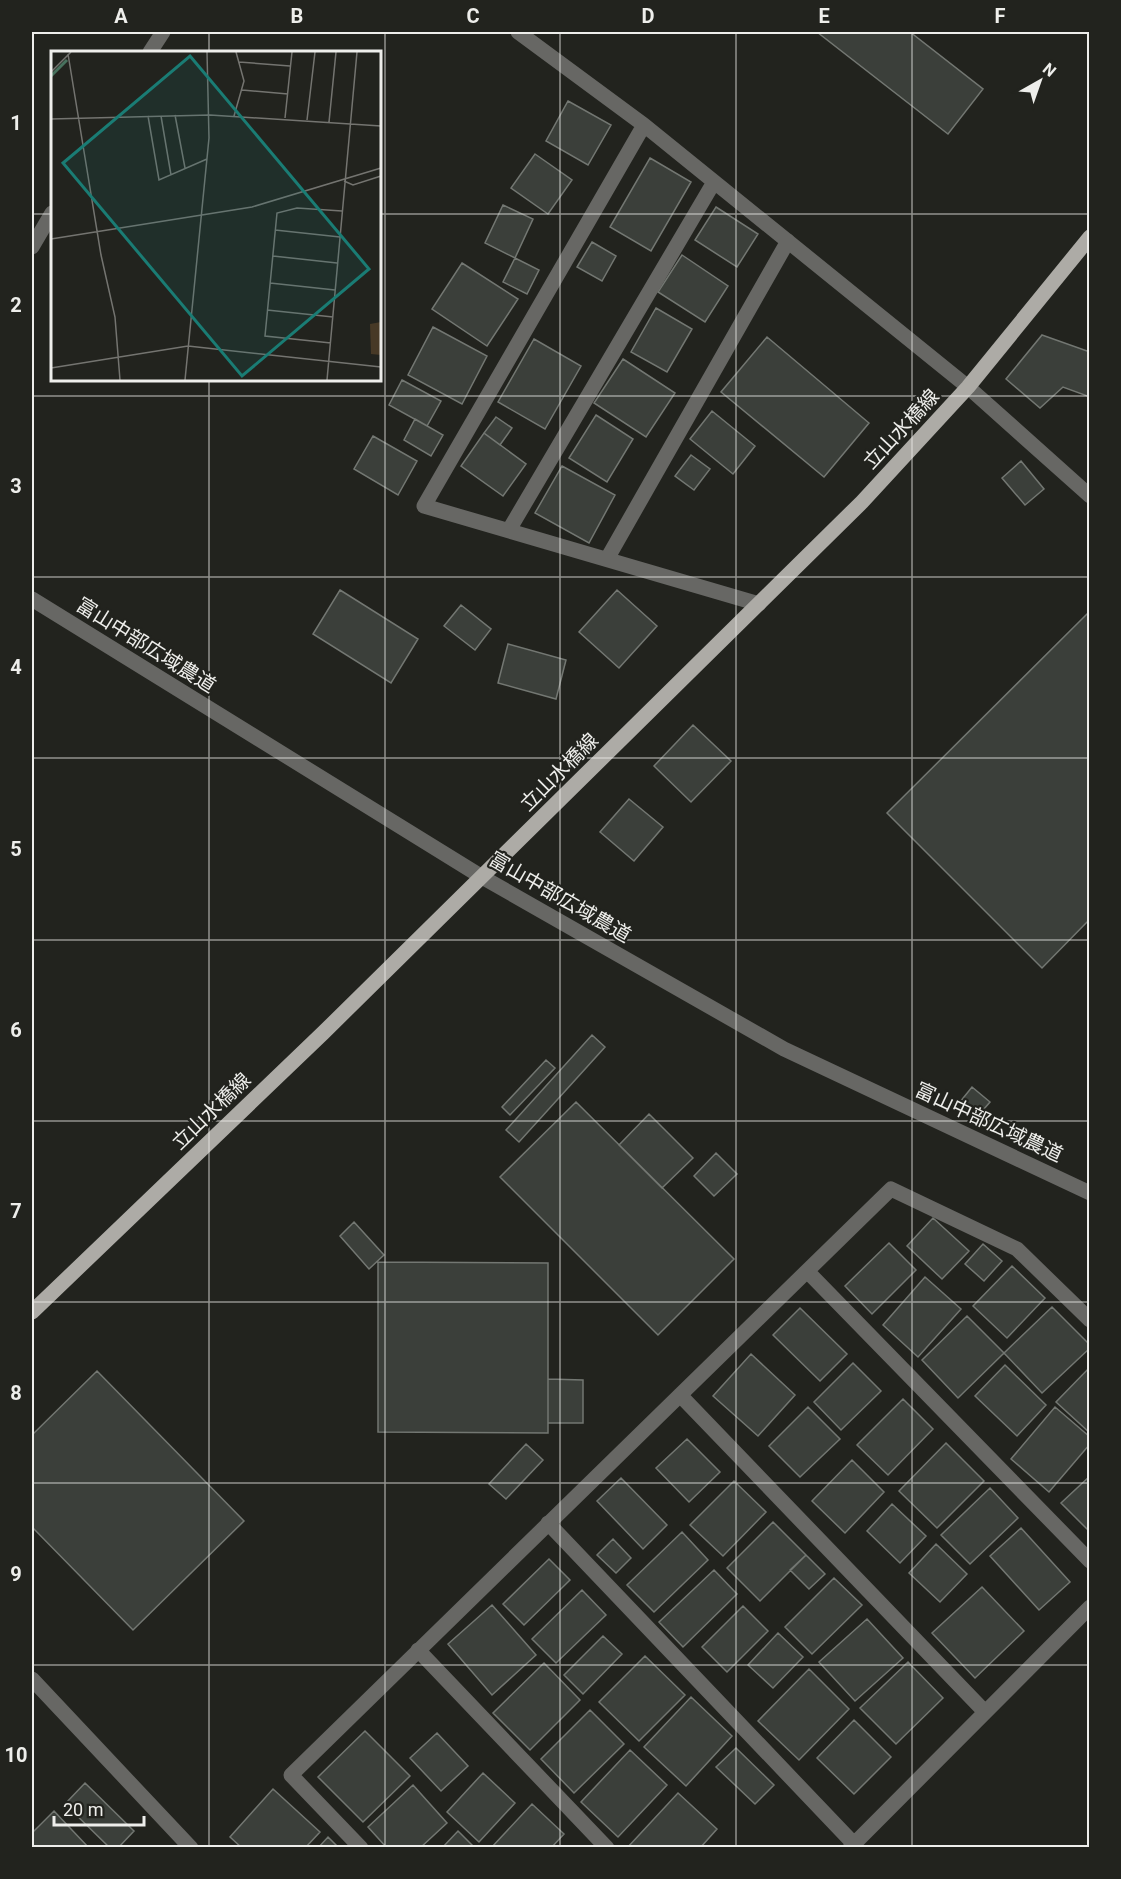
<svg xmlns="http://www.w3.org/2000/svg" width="1121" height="1879" font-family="Roboto,'Noto Sans JP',sans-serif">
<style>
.building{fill:#3b3f3a;stroke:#737772;stroke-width:1.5}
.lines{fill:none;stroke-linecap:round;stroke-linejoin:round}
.minor{stroke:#676764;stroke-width:15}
.major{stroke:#adaba6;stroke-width:15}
.grid{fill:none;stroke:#eeeeeb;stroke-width:1.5;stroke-opacity:0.55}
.labels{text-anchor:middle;stroke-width:4.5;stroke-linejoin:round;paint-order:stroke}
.street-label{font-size:20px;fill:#eeeeeb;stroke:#22231e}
.inset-river{fill:none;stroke:#48725e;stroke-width:3}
.inset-road{fill:none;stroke:#747470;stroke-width:1.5}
.view{fill:#1a7c74;fill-opacity:0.15;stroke:#1a7c74;stroke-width:3}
.inset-edge{fill:none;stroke:#eeeeeb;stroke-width:3}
.neatline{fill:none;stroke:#eeeeeb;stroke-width:2}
.grid-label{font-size:20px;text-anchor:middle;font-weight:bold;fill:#eeeeeb}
</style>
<rect width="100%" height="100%" fill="#22231e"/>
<path class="building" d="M 817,32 L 910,32 L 983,89 L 948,134 Z
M 568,101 L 611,125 L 588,165 L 546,141 Z
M 535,154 L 572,180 L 548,214 L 511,188 Z
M 650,158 L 691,182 L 651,251 L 610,227 Z
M 503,205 L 533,219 L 515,258 L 485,243 Z
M 716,207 L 758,234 L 737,267 L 695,240 Z
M 592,242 L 616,256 L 602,281 L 577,267 Z
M 682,255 L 728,286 L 705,322 L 658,292 Z
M 515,258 L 539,270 L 527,294 L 503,282 Z
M 462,263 L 518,299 L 487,346 L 432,309 Z
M 656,308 L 692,329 L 667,372 L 631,352 Z
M 433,327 L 487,356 L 462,404 L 408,375 Z
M 1042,335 L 1090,352 L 1090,397 L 1063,387 L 1040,408 L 1006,379 Z
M 767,337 L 869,423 L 824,477 L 721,392 Z
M 534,339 L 581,366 L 545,429 L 498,402 Z
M 623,359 L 675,393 L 646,437 L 594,403 Z
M 402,380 L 441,401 L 427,426 L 389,405 Z
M 712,411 L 755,446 L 733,474 L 690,439 Z
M 596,415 L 633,439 L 607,482 L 569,458 Z
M 496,417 L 512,428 L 500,445 L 484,433 Z
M 415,419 L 443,435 L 431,456 L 404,440 Z
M 484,433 L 526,464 L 503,496 L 461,466 Z
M 373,436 L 417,461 L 398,495 L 354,469 Z
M 691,455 L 710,469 L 694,490 L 675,476 Z
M 1021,461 L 1044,489 L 1025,505 L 1002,478 Z
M 562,466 L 615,495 L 589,543 L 535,513 Z
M 340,590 L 418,639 L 391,683 L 313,634 Z
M 617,590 L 657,626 L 619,668 L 579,632 Z
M 461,605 L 491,629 L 475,650 L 444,626 Z
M 1090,611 L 1090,919 L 1042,968 L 887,813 Z
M 508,644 L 566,660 L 556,699 L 498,683 Z
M 693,725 L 731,761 L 691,802 L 654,766 Z
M 629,799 L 663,827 L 634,861 L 600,832 Z
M 592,1035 L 605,1047 L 519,1142 L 506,1130 Z
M 546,1060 L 555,1068 L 510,1115 L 502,1107 Z
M 972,1087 L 990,1102 L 977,1117 L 960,1102 Z
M 576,1102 L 734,1259 L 658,1335 L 500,1177 Z
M 649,1114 L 693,1158 L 662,1188 L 619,1145 Z
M 716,1153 L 737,1174 L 714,1196 L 694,1176 Z
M 933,1218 L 969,1251 L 942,1279 L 907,1246 Z
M 354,1222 L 384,1255 L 369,1269 L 340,1236 Z
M 889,1243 L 916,1270 L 872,1314 L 845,1286 Z
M 983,1244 L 1002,1261 L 984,1281 L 965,1264 Z
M 378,1262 L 548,1263 L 548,1433 L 378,1432 Z
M 1012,1266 L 1045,1298 L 1007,1338 L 973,1306 Z
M 925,1277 L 961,1309 L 918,1357 L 883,1325 Z
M 1052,1307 L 1090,1345 L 1090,1348 L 1042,1393 L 1004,1353 Z
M 800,1308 L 847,1354 L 820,1381 L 773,1335 Z
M 967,1316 L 1004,1353 L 958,1398 L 922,1360 Z
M 751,1354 L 795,1395 L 758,1436 L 713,1396 Z
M 853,1363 L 881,1391 L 841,1430 L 814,1402 Z
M 1005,1365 L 1046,1405 L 1017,1436 L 975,1396 Z
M 1090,1367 L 1090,1433 L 1056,1402 Z
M 97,1371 L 244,1521 L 133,1630 L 32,1527 L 32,1435 Z
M 548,1379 L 583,1380 L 583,1423 L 548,1423 Z
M 903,1399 L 933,1429 L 888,1475 L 857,1445 Z
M 808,1407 L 840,1439 L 800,1477 L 769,1446 Z
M 1055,1407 L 1090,1437 L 1090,1444 L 1049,1492 L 1011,1459 Z
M 687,1439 L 720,1472 L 689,1502 L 656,1468 Z
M 946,1443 L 984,1481 L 937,1528 L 899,1491 Z
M 526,1444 L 543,1460 L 506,1499 L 489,1484 Z
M 852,1460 L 884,1492 L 845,1533 L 812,1501 Z
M 1090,1476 L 1090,1532 L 1061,1503 Z
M 621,1478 L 667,1525 L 643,1549 L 597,1501 Z
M 734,1481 L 766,1512 L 723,1556 L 690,1525 Z
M 990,1488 L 1018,1518 L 970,1564 L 941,1535 Z
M 892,1504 L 926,1536 L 900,1563 L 867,1531 Z
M 773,1522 L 806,1555 L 760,1601 L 727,1568 Z
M 1021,1528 L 1070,1582 L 1039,1610 L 990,1556 Z
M 682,1532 L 708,1560 L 654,1612 L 627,1585 Z
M 613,1539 L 631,1558 L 616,1573 L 597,1555 Z
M 936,1544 L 967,1574 L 940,1602 L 909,1573 Z
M 806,1555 L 825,1574 L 809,1589 L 790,1570 Z
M 549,1559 L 570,1580 L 524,1625 L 503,1604 Z
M 714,1570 L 737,1594 L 683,1647 L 659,1622 Z
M 834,1578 L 862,1605 L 812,1654 L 785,1627 Z
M 982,1587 L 1024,1631 L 975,1678 L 932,1633 Z
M 582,1590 L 606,1615 L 556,1663 L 532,1639 Z
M 492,1605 L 536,1655 L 492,1695 L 448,1644 Z
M 743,1606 L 768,1631 L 727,1672 L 702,1647 Z
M 867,1619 L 903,1658 L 855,1701 L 819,1662 Z
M 778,1633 L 803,1657 L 773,1688 L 748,1665 Z
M 603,1636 L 622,1654 L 583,1694 L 564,1675 Z
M 645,1656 L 685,1695 L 639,1741 L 599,1702 Z
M 908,1662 L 943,1698 L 896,1744 L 860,1708 Z
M 544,1663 L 580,1700 L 530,1750 L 493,1713 Z
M 809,1669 L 849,1709 L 799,1760 L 758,1721 Z
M 691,1697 L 732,1736 L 686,1786 L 644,1747 Z
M 590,1710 L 624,1744 L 574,1793 L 541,1759 Z
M 854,1720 L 891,1757 L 854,1794 L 817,1758 Z
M 365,1731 L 410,1776 L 363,1822 L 318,1777 Z
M 437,1733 L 468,1766 L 441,1791 L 410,1758 Z
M 736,1748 L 774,1785 L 755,1804 L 716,1767 Z
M 630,1750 L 667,1785 L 618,1837 L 581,1802 Z
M 483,1773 L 515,1803 L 479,1842 L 447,1812 Z
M 85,1783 L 134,1831 L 118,1848 L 110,1848 L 65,1804 Z
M 413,1785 L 447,1823 L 420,1848 L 387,1848 L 368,1827 Z
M 273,1789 L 320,1832 L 305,1848 L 242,1848 L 230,1837 Z
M 678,1793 L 717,1829 L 700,1848 L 627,1848 Z
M 532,1804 L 564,1834 L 551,1848 L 491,1848 Z
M 54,1811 L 89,1848 L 32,1848 L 32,1833 Z
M 458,1831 L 475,1848 L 442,1848 Z
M 328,1837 L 339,1848 L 318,1848 Z"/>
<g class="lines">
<path class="minor" d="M 518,32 L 644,125 L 968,387 L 1090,496
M 150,52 L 163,32
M 644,125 L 424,506 L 759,604
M 32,247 L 52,213
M 509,530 L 714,182
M 607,559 L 788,241
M 32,599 L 482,877 L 784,1049 L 1090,1193
M 807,1271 L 1090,1561
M 680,1395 L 985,1712
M 548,1523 L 854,1844
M 418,1650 L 607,1848
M 32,1679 L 191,1848
M 361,1848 L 291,1775 L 891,1189 L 1017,1249 L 1090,1320
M 850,1848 L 1090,1607"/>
<path class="major" d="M 32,1312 L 323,1033 L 862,502 L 968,387 L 1090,237"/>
</g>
<path class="grid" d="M 209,32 L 209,52M 385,32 L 385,1848M 560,32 L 560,1848M 736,32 L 736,1848M 912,32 L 912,1848M 32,214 L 52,214M 380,214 L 1090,214M 209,380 L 209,1848M 32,396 L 1090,396M 32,577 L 1090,577M 32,758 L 1090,758M 32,940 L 1090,940M 32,1121 L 1090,1121M 32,1302 L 1090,1302M 32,1483 L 1090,1483M 32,1665 L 1090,1665"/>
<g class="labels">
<g class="street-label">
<text transform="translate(901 429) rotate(-47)" y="7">立山水橋線</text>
<text transform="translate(146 645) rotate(32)" y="7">富山中部広域農道</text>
<text transform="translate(559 772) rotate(-45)" y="7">立山水橋線</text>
<text transform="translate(560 897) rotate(30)" y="7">富山中部広域農道</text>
<text transform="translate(211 1111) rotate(-44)" y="7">立山水橋線</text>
<text transform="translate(989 1122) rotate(25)" y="7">富山中部広域農道</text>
</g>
</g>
<g transform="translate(51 51)">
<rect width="330" height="330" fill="#22231e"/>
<path d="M 330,271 L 330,304 L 320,303 L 319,273 Z" fill="#473926"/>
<path class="inset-river" d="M 0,25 L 16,9"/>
<path class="inset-road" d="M 17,3 L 50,204 L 64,266 L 69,329M 188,11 L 239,15M 0,21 L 20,1M 191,39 L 237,43M 124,64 L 134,117M 97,65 L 108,129 L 156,108M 110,65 L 120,124M 183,65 L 193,30 L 185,1M 234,67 L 241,1M 0,68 L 159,64 L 330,75M 256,69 L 264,1M 278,71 L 285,1M 293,130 L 302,134 L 330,125M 224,179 L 289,186M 0,188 L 201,156 L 330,117M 222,205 L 286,212M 219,232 L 284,239M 216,259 L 282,266M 280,292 L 214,285 L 226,162 L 246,157 L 291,160M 0,317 L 137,295 L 330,316M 134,329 L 158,87 L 156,1M 276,329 L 306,1"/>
<path class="view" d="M 139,5 L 318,218 L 191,325 L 12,112 Z"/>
<rect width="330" height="330" class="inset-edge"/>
</g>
<rect width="1121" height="1879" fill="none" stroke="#22231e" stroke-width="66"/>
<g transform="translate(1040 81) rotate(40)" stroke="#22231e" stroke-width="4.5" paint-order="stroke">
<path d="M0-4.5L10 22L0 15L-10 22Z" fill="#eeeeeb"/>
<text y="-9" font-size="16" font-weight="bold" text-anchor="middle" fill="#eeeeeb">N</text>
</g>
<path d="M54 1816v9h90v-9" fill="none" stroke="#eeeeeb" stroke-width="3"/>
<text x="63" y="1816" font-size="18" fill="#eeeeeb" stroke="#22231e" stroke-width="4.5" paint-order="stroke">20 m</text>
<rect x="33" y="33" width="1055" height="1813" class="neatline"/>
<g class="grid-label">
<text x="121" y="23">A</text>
<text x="297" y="23">B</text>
<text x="473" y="23">C</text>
<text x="648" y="23">D</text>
<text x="824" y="23">E</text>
<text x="1000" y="23">F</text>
<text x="16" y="130">1</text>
<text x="16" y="312">2</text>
<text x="16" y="493">3</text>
<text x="16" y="674">4</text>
<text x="16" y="856">5</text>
<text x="16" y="1037">6</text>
<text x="16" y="1218">7</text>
<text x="16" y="1400">8</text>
<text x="16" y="1581">9</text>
<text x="16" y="1762">10</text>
</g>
</svg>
